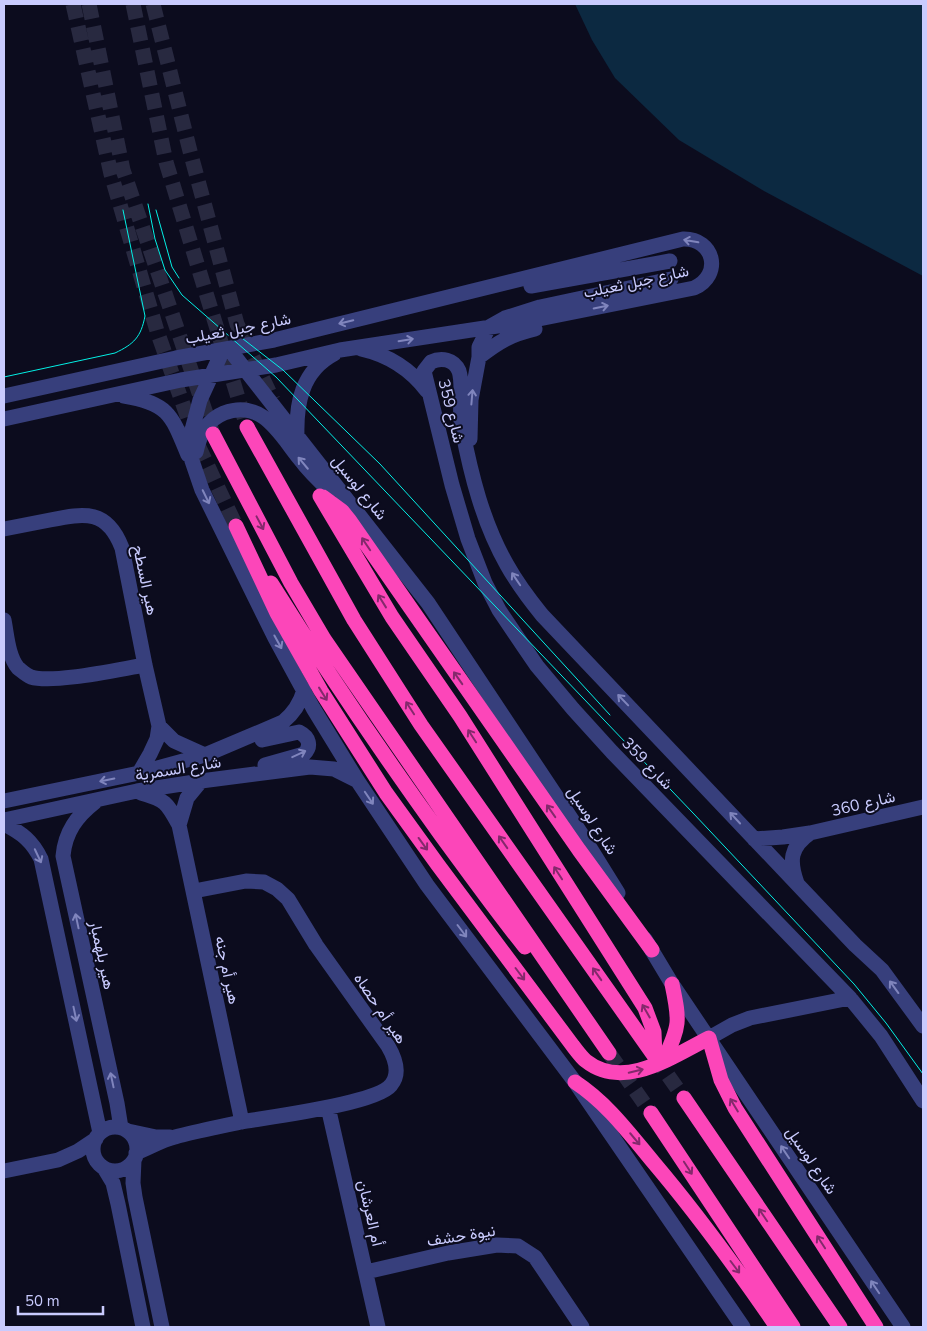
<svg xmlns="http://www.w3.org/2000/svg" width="927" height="1331" font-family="'Nunito Sans',Vazirmatn,sans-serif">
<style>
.water{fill:#0c2941}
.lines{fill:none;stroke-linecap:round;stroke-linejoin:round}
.highway-tunnel{stroke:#282940;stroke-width:15;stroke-dasharray:15 8;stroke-linecap:butt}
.minor{stroke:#373f7c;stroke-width:15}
.highway{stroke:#fc46b9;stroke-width:15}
.tram{stroke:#03f0e5;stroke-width:1}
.oneway{stroke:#8085bd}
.oneway2{stroke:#84296c}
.labels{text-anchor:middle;stroke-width:4;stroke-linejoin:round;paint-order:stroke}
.street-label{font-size:16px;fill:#c9cbfe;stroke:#0c0c1e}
</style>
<rect width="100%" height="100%" fill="#0c0c1e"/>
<path class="water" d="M 575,4 L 923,4 L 923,276 L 764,191 L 679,140 L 615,78 L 592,40 Z"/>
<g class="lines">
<path class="highway-tunnel" d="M 73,4 L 111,174 L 157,331 L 196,441 L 236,526
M 89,4 L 123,170 L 213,434
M 133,4 L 166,162 L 247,427
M 153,4 L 191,155 L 237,324 L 273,400
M 609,1053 L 651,1113
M 655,1057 L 684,1098"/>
<path class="minor" d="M 531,286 L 670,261
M 229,349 L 428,603 L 582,835 L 618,893
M 361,349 C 388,355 411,370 427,391
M 223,350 L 200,400 L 192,430 L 189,452 L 202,490 L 275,638 L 313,708 L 357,780 L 427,885 L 575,1082 L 743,1327
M 479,357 L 479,347 L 489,327 L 505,318 L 540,307 L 671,279
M 4,396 L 176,358 L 274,340 L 683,239 C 714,238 723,275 694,288 L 524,322 L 340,350 L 276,365 L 181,380 L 4,419
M 124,396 C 169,403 172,416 188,455
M 297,436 C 296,403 302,371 334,354
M 470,439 L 471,400 L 479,357 C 500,341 510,335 535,329
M 196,452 C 200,434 207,420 224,413 C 262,399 279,433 299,458 C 308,470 319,481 330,491
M 4,529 C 19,526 34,523 50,520 C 85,513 107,509 122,548 L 145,665 L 159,726 L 157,739 L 150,754 L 139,773
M 4,620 C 7,635 8,656 18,668 C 22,671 26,675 31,677 C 53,684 120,669 145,665
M 159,726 L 174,741 L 205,755
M 262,740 L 299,732 C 309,737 312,746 304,754 L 265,765
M 141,793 C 166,800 167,803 179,825 L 242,1122
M 4,801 L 139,773 L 205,755 L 283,722 C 294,713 300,704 304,690
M 95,802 C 77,816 65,832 63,856 L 117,1103 L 121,1128
M 4,820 L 137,791 L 201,781 L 310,767 L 334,769 L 356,780
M 4,824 C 22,833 32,841 41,859 L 100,1133
M 179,825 L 187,798 L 201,781
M 754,839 L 783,837 L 810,833 L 923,807
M 797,883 C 789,861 790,847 810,833
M 645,939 L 672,984 L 903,1327
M 923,1026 L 882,970 L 855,945 L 542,615 C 529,599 517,583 507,565 C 483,523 471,475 462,428 C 458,411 464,386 459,371 C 454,359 441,357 431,362 L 424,371 L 452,485 L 468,539 L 485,583 L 499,610 L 524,647 L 537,666 L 573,709 L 612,752 L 850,998 L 881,1036 L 923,1101
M 709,1038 L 732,1025 L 750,1018 L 850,998
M 328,1107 L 378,1327
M93 1149a22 22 0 1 1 44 0a22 22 0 1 1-44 0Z
M 128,1131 L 156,1137 L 170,1137
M 136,1153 C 149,1148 162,1140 175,1137 C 197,1131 219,1127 241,1122 C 269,1117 376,1104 391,1085 C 401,1073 395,1058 388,1046 L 316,945 L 288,899 L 277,889 L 264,882 L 246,881 L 194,891
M 134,1160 L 133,1183 L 135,1197 L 162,1327
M 104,1168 L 113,1183 L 118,1204 L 143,1327
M 4,1171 L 58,1160 L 78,1151 L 96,1139
M 366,1272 L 448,1253 L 497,1245 L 518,1246 L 535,1257 L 582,1327"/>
<path class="highway" d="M 247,427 L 354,620 L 421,725 L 655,1057
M 213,434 L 291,583 L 324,639 L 609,1053
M 320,496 L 392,617 L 460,716 L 645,1008 L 654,1032 L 655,1057
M 323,497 L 342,511 L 350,521 L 579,850 L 652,950
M 236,526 L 277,613 L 321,691 L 386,793 L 438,865 L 573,1046 C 577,1051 581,1057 586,1061 C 624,1091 673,1056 709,1038 L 721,1080 L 735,1108 L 876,1327
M 271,583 C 325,669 382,753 441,835 C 469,873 496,911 525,947
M 664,1060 C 680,1025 680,1022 672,984
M 575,1082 C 607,1103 629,1133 654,1163 C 698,1215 738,1270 777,1327
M 684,1098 L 840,1327
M 651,1113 L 793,1327"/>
<path class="tram" d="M 148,204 L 155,239 L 165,270 L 182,295 L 276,377 L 693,813 L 854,984 L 886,1023 L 923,1074
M 156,210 L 172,267 L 179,278
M 238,335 L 283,370 L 380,464 L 610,715
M 4,377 L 115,353 C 134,344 141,337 145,316 L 123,210"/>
</g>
<defs><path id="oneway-shaft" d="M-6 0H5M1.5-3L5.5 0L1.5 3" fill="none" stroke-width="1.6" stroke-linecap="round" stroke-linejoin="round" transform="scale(1.25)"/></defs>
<g class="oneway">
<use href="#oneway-shaft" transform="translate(691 241) rotate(-170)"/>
<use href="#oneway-shaft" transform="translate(601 307) rotate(-11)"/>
<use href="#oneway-shaft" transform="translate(346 322) rotate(166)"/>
<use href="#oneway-shaft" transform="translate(406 340) rotate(-9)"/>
<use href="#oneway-shaft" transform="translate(472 397) rotate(-85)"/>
<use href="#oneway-shaft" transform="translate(303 463) rotate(-130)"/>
<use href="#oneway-shaft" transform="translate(206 497) rotate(64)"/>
<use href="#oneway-shaft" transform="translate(516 579) rotate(-124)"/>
<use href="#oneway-shaft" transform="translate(278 642) rotate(61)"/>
<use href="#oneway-shaft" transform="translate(623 700) rotate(-134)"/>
<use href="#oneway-shaft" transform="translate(299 754) rotate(-25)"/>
<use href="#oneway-shaft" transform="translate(107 780) rotate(168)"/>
<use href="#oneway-shaft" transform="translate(369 798) rotate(56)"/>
<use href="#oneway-shaft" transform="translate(735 818) rotate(-133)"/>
<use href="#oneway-shaft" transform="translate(38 856) rotate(65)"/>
<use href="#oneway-shaft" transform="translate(77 921) rotate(-102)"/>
<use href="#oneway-shaft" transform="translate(462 931) rotate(53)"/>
<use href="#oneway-shaft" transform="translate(894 987) rotate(-126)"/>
<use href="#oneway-shaft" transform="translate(75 1014) rotate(78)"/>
<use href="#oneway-shaft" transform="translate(112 1080) rotate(-102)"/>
<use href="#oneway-shaft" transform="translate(785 1152) rotate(-124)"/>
<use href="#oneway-shaft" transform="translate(875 1287) rotate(-124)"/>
</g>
<g class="oneway2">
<use href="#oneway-shaft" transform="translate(260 523) rotate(62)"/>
<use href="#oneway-shaft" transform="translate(366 544) rotate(-124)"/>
<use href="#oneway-shaft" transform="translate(382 601) rotate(-122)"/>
<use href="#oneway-shaft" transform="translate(458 678) rotate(-125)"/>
<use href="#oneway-shaft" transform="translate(323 694) rotate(58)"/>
<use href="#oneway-shaft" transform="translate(410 708) rotate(-123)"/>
<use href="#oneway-shaft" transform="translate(472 736) rotate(-123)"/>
<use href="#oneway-shaft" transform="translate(551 811) rotate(-125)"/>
<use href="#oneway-shaft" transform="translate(503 842) rotate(-125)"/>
<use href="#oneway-shaft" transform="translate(423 844) rotate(54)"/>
<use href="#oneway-shaft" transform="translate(558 873) rotate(-123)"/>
<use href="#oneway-shaft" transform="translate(520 974) rotate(53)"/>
<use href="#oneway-shaft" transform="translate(597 974) rotate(-125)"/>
<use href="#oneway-shaft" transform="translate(646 1011) rotate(-120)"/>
<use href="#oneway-shaft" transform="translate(636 1071) rotate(-14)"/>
<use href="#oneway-shaft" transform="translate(734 1105) rotate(-121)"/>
<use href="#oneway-shaft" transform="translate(635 1139) rotate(50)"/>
<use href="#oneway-shaft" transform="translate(688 1168) rotate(57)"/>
<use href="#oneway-shaft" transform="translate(763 1215) rotate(-124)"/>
<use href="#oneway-shaft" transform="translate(821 1242) rotate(-123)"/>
<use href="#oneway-shaft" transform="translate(735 1267) rotate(53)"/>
</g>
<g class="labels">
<g class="street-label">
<text transform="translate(636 281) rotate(-12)" y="6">شارع جبل ثعيلب</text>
<text transform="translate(238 328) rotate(-11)" y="6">شارع جبل ثعيلب</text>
<text transform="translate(452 411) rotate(76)" y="6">شارع 359</text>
<text transform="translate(360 487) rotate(51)" y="6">شارع لوسيل</text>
<text transform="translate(146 580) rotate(78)" y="6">هير السطح</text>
<text transform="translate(648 763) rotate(46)" y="6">شارع 359</text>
<text transform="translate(178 768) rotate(-9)" y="6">شارع السمرية</text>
<text transform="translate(863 803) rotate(-13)" y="6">شارع 360</text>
<text transform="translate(593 820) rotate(57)" y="6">شارع لوسيل</text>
<text transform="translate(103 955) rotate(78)" y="6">هير بلهمبار</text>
<text transform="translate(228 970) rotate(78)" y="6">هير أم جنه</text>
<text transform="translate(381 1008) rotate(56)" y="6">هير أم حصاه</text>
<text transform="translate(812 1160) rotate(56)" y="6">شارع لوسيل</text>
<text transform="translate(371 1213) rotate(77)" y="6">أم العرشان</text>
<text transform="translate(461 1235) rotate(-9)" y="6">نيوة حشف</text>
</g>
</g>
<rect width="927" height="1331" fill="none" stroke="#c9cbfe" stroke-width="10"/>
<path d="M18 1306v8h85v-8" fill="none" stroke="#c9cbfe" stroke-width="2.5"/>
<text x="25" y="1306" font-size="15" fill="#c9cbfe" stroke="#0c0c1e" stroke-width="4" paint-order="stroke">50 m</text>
</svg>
